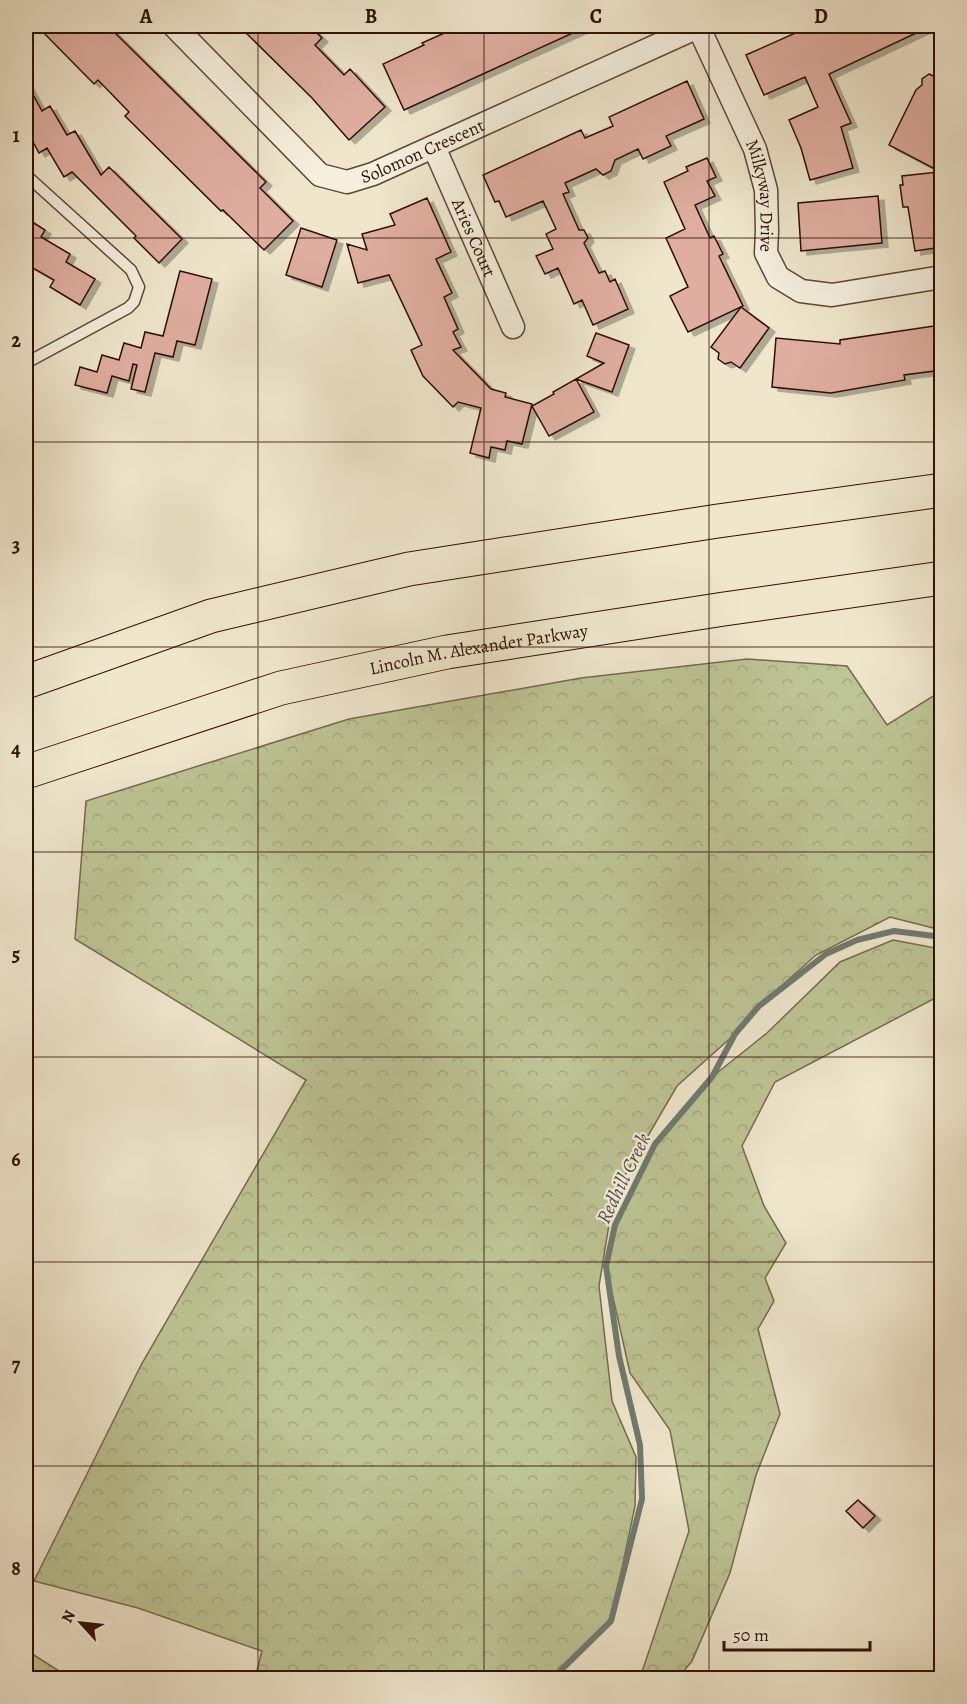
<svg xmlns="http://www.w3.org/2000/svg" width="967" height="1704" font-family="Alegreya,serif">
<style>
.forest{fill:url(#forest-crowns);stroke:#766a4c;stroke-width:1.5}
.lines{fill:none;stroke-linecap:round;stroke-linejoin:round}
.stream{stroke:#6f7a70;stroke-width:6}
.building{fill:#e0aea0;stroke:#2e1104;stroke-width:1.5;filter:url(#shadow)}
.lane-casing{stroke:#5e4636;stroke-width:13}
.street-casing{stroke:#5e4636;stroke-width:25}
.highway-casing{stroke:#2e1104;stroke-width:35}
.lane{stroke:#f5efde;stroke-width:10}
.street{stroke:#f5efde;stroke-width:22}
.highway{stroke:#efe6cc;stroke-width:33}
.grid{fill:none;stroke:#2e1104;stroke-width:1.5;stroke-opacity:0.55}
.labels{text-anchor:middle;stroke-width:4.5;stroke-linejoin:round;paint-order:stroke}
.street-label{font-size:18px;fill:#2e1104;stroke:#f5efde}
.water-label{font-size:20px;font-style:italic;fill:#544e43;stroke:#f5efde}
.neatline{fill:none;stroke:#2e1104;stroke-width:2}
.grid-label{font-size:20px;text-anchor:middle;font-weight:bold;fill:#2e1104}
</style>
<defs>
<pattern id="forest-crowns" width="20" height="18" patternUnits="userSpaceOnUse" patternTransform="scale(1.5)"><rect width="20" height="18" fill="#bdc495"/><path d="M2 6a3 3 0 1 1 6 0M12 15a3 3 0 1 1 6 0" fill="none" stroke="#a3a77f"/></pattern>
<filter id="shadow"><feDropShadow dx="6" dy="4" stdDeviation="0" flood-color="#0004"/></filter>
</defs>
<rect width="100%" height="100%" fill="#efe6cc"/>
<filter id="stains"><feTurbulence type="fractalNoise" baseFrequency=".00333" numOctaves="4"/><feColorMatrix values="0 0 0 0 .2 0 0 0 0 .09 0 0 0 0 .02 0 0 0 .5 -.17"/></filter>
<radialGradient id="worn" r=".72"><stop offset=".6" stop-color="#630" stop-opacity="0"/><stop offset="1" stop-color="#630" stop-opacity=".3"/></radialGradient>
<path class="forest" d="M 747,659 L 847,666 L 887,725 L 941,691 L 941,930 L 890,917 L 816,955 L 759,1006 L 735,1034 L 677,1086 L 614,1194 L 599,1286 L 612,1401 L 636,1457 L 635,1506 L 611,1621 L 553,1678 L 255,1678 L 262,1651 L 138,1608 L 34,1581 L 141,1365 L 306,1080 L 75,939 L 86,801 L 349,719 L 581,678 Z
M 893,940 L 941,949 L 941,995 L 775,1082 L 742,1146 L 764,1206 L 786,1243 L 765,1278 L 774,1301 L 758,1329 L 780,1414 L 756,1475 L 730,1573 L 692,1661 L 678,1678 L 640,1678 L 689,1531 L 670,1430 L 630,1373 L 606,1266 L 615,1225 L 655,1144 L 712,1077 L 767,1033 L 840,962 Z
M 26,1650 L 70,1678 L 26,1678 Z"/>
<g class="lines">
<path class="stream" d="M 553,1678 L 611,1621 L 642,1499 L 640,1445 L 619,1356 L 606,1266 L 615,1225 L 655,1144 L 712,1077 L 735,1034 L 759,1006 L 826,954 L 857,940 L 894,931 L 942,937"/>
</g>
<path class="building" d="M 37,26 L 108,26 L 266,182 L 260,188 L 293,221 L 264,250 L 223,210 L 221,211 L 125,116 L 129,112 L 98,80 L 94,84 Z
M 239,26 L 310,26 L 322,38 L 315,45 L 344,75 L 350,69 L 385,107 L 349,140 L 312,98 Z
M 460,26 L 588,26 L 404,110 L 383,64 L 424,45 L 422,43 Z
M 811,26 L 931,26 L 829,74 L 851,123 L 841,127 L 853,168 L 810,180 L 801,148 L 789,120 L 818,107 L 805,77 L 764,95 L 746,55 Z
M 929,74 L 942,80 L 942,153 L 933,168 L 889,145 L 916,90 L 922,85 L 922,79 Z
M 687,81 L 704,119 L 666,136 L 671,146 L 643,159 L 638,149 L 615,160 L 611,171 L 603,175 L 596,169 L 565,183 L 569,192 L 563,194 L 579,230 L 584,230 L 588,238 L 584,243 L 599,273 L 605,271 L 610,282 L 615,279 L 628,309 L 593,325 L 582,300 L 574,304 L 558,268 L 545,274 L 536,256 L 553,249 L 546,234 L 556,229 L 543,201 L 506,217 L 499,201 L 495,202 L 483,175 L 581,130 L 585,138 L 613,126 L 609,117 Z
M 26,82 L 42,111 L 50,106 L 67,135 L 75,131 L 101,175 L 109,167 L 182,239 L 159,263 L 134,238 L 136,236 L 72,172 L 64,177 L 47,148 L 39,153 L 26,129 Z
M 707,158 L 716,177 L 707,181 L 715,196 L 695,205 L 710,238 L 714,236 L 723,254 L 719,256 L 743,306 L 688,332 L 670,296 L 688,287 L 666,238 L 685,229 L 664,182 L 688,171 L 686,167 Z
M 938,172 L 940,186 L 942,185 L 942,247 L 915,251 L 908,207 L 903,207 L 900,185 L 903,185 L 902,176 Z
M 878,196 L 882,243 L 801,251 L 798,203 Z
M 427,198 L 451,252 L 436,259 L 452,293 L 444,297 L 458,329 L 453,332 L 461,347 L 453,350 L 491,389 L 506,393 L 505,397 L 532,404 L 522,444 L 507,441 L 505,450 L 491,447 L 489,458 L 470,453 L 481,408 L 458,402 L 453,407 L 423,376 L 411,350 L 422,345 L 389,275 L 358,283 L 347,244 L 367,250 L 362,234 L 395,225 L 390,214 Z
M 26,218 L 45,230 L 41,237 L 70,254 L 66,262 L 95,279 L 80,305 L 50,287 L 54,280 L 26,264 L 26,265 Z
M 301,228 L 337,240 L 322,287 L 286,275 Z
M 180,271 L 212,279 L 195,345 L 177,341 L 173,357 L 155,353 L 145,392 L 131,389 L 137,365 L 133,364 L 129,381 L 112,376 L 107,393 L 75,385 L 80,367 L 97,372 L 102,355 L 119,360 L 124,343 L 141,348 L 145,332 L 163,336 Z
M 741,307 L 769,328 L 740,368 L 731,362 L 725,364 L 718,359 L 719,353 L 711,347 Z
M 934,326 L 942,326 L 942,370 L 904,375 L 905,380 L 831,393 L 772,387 L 776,338 L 840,344 L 840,340 Z
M 596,333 L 629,345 L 612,392 L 576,379 L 604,363 L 587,356 Z
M 576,379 L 594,412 L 549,436 L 532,406 L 554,394 L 553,392 Z
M 858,1500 L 875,1516 L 863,1528 L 846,1511 Z"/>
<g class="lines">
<g class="lane-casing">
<path id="lane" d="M 26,175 L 131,270 L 139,287 L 134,302 L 128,308 L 26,363"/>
</g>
<g class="street-casing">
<g id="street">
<path id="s1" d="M 174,26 L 320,175 L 347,182 L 373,174 L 700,26"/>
<path id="s2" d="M 698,26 L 755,149 L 766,190 L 767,231 L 766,253 L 778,277 L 801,291 L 832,295 L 942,277"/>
<path id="s3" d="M 434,147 L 513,327"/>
</g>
</g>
<g class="highway-casing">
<g id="highway">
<path d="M 26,682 L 211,616 L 409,569 L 718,521 L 942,490"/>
<path id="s4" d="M 26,772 L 281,688 L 447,652 L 724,609 L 942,578"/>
</g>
</g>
<use href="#lane" class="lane"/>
<use href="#street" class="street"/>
<use href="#highway" class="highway"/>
</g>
<path class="grid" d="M 258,26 L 258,1678M 484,26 L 484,1678M 709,26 L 709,1678M 26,238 L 942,238M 26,442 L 942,442M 26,647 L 942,647M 26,852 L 942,852M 26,1057 L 942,1057M 26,1262 L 942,1262M 26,1466 L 942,1466"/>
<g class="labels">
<g class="street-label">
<text dy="6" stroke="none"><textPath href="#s1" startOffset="318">Solomon Crescent</textPath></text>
<text dy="6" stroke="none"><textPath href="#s2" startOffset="183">Milkyway Drive</textPath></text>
<text dy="6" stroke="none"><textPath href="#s3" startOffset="99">Aries Court</textPath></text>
<text dy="6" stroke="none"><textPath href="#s4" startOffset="470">Lincoln M. Alexander Parkway</textPath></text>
</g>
<g class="water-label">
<text transform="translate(623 1178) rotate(-64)" y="7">Redhill Creek</text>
</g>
</g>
<rect width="967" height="1704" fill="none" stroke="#efe6cc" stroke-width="66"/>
<g transform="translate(81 1623) rotate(297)" stroke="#f5efde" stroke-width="4.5" paint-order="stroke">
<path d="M0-4.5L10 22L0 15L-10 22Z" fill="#2e1104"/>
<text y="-9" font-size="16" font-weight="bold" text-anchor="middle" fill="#2e1104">N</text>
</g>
<path d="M724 1641v9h146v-9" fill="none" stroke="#2e1104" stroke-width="3"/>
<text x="733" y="1641" font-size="18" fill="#2e1104" stroke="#f5efde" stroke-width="4.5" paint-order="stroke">50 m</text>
<rect x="33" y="33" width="901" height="1638" class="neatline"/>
<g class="grid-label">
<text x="146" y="23">A</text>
<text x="371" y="23">B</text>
<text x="596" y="23">C</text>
<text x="821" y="23">D</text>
<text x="16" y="142">1</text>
<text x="16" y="347">2</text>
<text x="16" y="552">3</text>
<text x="16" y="756">4</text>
<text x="16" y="961">5</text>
<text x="16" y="1166">6</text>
<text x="16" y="1371">7</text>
<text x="16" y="1575">8</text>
</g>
<rect width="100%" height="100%" filter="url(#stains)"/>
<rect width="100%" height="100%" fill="url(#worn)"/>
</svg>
